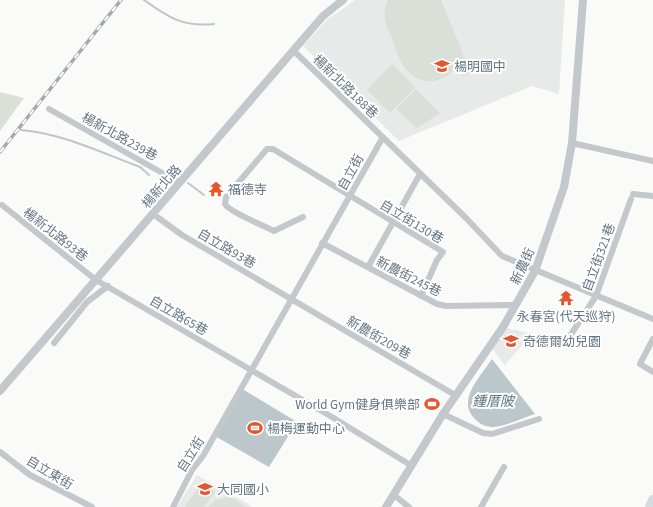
<svg xmlns="http://www.w3.org/2000/svg" width="653" height="507" font-family="'Source Sans 3','Noto Sans TC',sans-serif">
<style>
.built{fill:#e8e9e9}
.green{fill:#dadfd7}
.water{fill:#bbc7cb}
.lines{fill:none;stroke-linecap:round;stroke-linejoin:round}
.stream{stroke:#bbc7cb;stroke-width:2}
.minor{stroke:#c3c8cc;stroke-width:6}
.tertiary{stroke:#c3c8cc;stroke-width:8}
.primary{stroke:#d6dbdf;stroke-width:10}
.rail-casing{stroke:#a2aab0;stroke-width:3.5}
.rail{stroke:#fff;stroke-width:2;stroke-dasharray:6;stroke-linecap:butt}
.labels{text-anchor:middle;stroke-width:4;stroke-linejoin:round;paint-order:stroke}
.poi-label{font-size:13px;fill:#657683;stroke:#fff;text-anchor:start}
.street-label{font-size:13px;fill:#657683;stroke:#fff}
.water-label{font-size:14px;font-style:italic;fill:#60757c;stroke:#fff}
</style>
<rect width="100%" height="100%" fill="#fafaf8"/>
<path class="built" d="M 355,0 L 565,0 L 559,94 L 532,86 L 399,141 L 303,46 L 327,20 Z
M 507,328 L 532,334 L 505,365 L 492,349 Z
M 197,475 L 247,503 L 252,507 L 177,507 Z"/>
<path class="green" d="M 388,0 L 441,0 L 471,73 L 462,76 L 458,64 C 445,85 420,88 404,67 C 399,60 396,49 393,41 C 387,27 380,15 388,0 Z
M 392,64 L 415,87 L 390,113 L 367,90 Z
M 416,89 L 440,113 L 417,128 L 396,109 Z
M 0,92 L 24,98 L 0,131 Z
M 202,483 L 215,492 L 204,507 L 187,507 L 185,506 Z
M 228,497 L 236,500 L 246,507 L 207,507 L 216,500 Z"/>
<path class="water" d="M 492,359 L 535,414 C 522,418 507,426 493,427 C 487,427 481,425 476,420 C 455,401 481,376 492,359 Z
M 239,387 L 297,422 L 269,467 L 213,435 Z"/>
<g class="lines">
<path class="stream" d="M 144,0 C 169,18 183,27 214,24
M 21,130 C 61,133 102,153 140,167 L 149,175
M 188,183 L 204,195"/>
<path class="minor" d="M 294,51 L 466,218 L 502,256 L 653,319
M 49,109 L 180,183
M 572,143 L 653,161
M 633,194 L 653,196
M 2,205 L 96,280 L 332,417 L 412,466
M 153,214 L 182,235 L 455,395
M 303,217 L 274,231 C 263,225 229,212 225,204 L 226,197 L 267,149 L 273,149 L 443,252 L 437,260 L 421,296
M 322,243 L 437,304 L 446,306 L 516,305
M 368,267 L 420,174
M 568,339 L 596,296 L 631,199
M 653,339 L 640,364 L 653,372
M 54,343 L 87,302 L 108,286
M 443,414 L 483,433 L 492,434 L 539,419
M 0,452 L 30,475 L 92,507
M 394,495 L 409,507
M 173,507 L 192,470 L 203,456 L 383,137
M 481,507 L 504,467"/>
<path class="tertiary" d="M 0,391 L 323,16 L 343,0
M 386,507 L 443,414 L 503,327 L 535,271 L 564,187 L 572,143 L 583,0"/>
<path class="primary" d="M 650,507 L 653,500"/>
<g class="rail-casing">
<path id="rail" d="M 0,152 L 121,0"/>
</g>
<use href="#rail" class="rail"/>
</g>
<defs>
<g id="school-bare" transform="scale(1.2)"><path d="M0-5L7-2L0 1L-7-2ZM-4 1L0 2.5L4 1V4Q0 6-4 4Z" fill="#e4572e" stroke="#fff" stroke-width="2.5" paint-order="stroke"/></g>
<g id="temple-bare" transform="scale(1.2)"><path d="M0-6L5-2H3V0L6.5 2.5H4V6H1.5V3h-3V6H-4V2.5H-6.5L-3 0V-2H-5Z" fill="#e4572e" stroke="#fff" stroke-width="2.5" paint-order="stroke"/></g>
<g id="stadium-bare" transform="scale(1.2)"><path d="M0-5a6.5 5 0 1 0 0 10a6.5 5 0 1 0 0-10ZM-3.5-1.8h7v3.6h-7Z" fill="#e4572e" stroke="#fff" stroke-width="2.5" paint-order="stroke"/></g>
</defs>
<g fill-rule="evenodd">
<use href="#school-bare" x="442" y="66"/>
<use href="#temple-bare" x="216" y="189"/>
<use href="#temple-bare" x="566" y="298"/>
<use href="#school-bare" x="511" y="341"/>
<use href="#stadium-bare" x="432" y="404"/>
<use href="#stadium-bare" x="255" y="428"/>
<use href="#school-bare" x="205" y="489"/>
</g>
<g class="labels">
<g class="poi-label">
<text x="454" y="71">楊明國中</text>
<text x="228" y="194">福德寺</text>
<text x="566" y="321" text-anchor="middle">永春宮(代天巡狩)</text>
<text x="523" y="346">奇德爾幼兒園</text>
<text x="420" y="409" text-anchor="end">World Gym健身俱樂部</text>
<text x="267" y="433">楊梅運動中心</text>
<text x="217" y="494">大同國小</text>
</g>
<g class="street-label">
<text transform="translate(346 86) rotate(44)" y="5">楊新北路188巷</text>
<text transform="translate(120 136) rotate(29)" y="5">楊新北路239巷</text>
<text transform="translate(350 172) rotate(-61)" y="5">自立街</text>
<text transform="translate(161 186) rotate(-49)" y="5">楊新北路</text>
<text transform="translate(412 221) rotate(31)" y="5">自立街130巷</text>
<text transform="translate(56 234) rotate(38)" y="5">楊新北路93巷</text>
<text transform="translate(227 248) rotate(30)" y="5">自立路93巷</text>
<text transform="translate(598 257) rotate(-70)" y="5">自立街321巷</text>
<text transform="translate(522 266) rotate(-65)" y="5">新農街</text>
<text transform="translate(409 276) rotate(27)" y="5">新農街245巷</text>
<text transform="translate(179 315) rotate(30)" y="5">自立路65巷</text>
<text transform="translate(379 337) rotate(30)" y="5">新農街209巷</text>
<text transform="translate(190 454) rotate(-58)" y="5">自立街</text>
<text transform="translate(50 472) rotate(31)" y="5">自立東街</text>
</g>
<g class="water-label">
<text x="493" y="406">鍾厝陂</text>
</g>
</g>
</svg>
